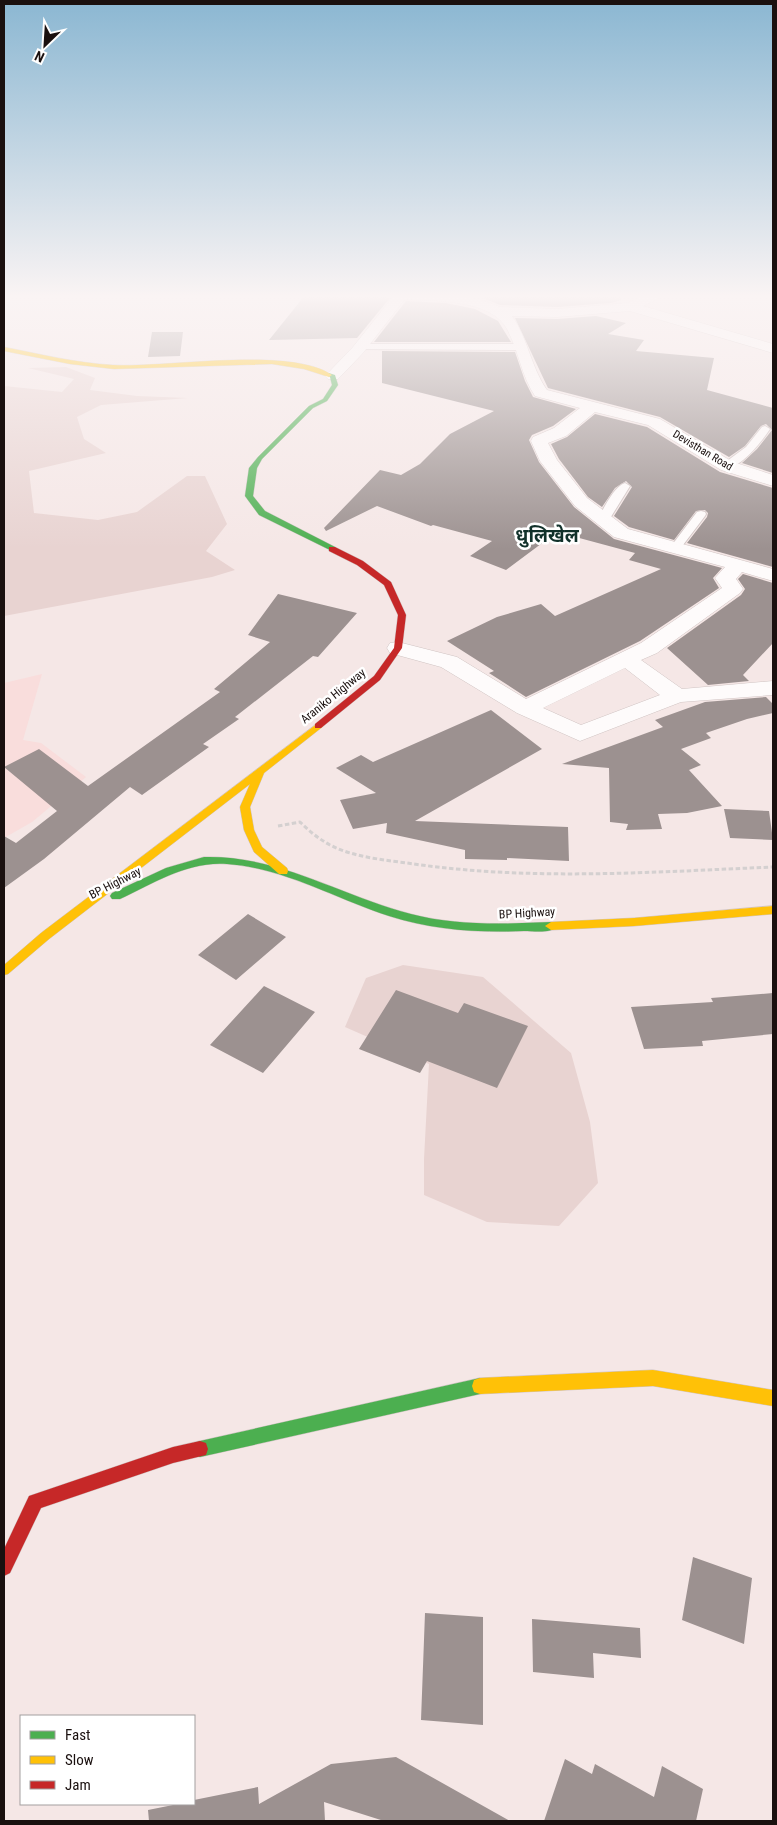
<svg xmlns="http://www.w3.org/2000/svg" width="777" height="1825" font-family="'Roboto Condensed','Noto Sans Devanagari',sans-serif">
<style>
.built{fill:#f9dddc}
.green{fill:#e8d3d1}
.building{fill:#9c9190}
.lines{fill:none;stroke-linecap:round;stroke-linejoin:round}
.lane-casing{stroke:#d0c4c3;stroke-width:2}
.street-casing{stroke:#d0c4c3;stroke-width:1}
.fast-casing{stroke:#d0c4c3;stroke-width:1}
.slow-casing{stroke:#d0c4c3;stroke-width:1}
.jam-casing{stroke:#d0c4c3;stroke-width:1}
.path{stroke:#d4d0d0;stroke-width:3;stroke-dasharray:4.5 2.5;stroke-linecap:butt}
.lane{fill:#fefbfb;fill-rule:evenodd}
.street{fill:#fefbfb;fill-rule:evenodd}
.fast{fill:#4caf50;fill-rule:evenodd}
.slow{fill:#ffc107;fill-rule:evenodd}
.jam{fill:#c62828;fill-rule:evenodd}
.labels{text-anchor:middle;stroke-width:5;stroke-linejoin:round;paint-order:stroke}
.far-street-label{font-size:11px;fill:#1a100f;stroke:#fff}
.street-label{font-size:12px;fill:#1a100f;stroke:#fff}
.far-town-label{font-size:19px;font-weight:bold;fill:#11312a;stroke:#fff}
</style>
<rect width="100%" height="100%" fill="#f5e7e6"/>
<path class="built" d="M 42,674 L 23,740 L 41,743 L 86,777 L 32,822 L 4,838 L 4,683 Z"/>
<path class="green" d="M 66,367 L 95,378 L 90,390 L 137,396 L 188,398 L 101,405 L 77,417 L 84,439 L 106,453 L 29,471 L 34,513 L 98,520 L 137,512 L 187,476 L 205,476 L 227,524 L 206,551 L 235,570 L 212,577 L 4,616 L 4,386 L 62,392 L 74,379 L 28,368 Z
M 403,965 L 483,977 L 571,1053 L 590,1122 L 598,1183 L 559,1226 L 487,1222 L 424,1195 L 424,1159 L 429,1064 L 345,1027 L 366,978 Z"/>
<path class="building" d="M 306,294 L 383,294 L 389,299 L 357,338 L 269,340 Z
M 458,294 L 620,294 L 621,300 L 611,303 L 557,307 L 500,305 L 480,297 Z
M 406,301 L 446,303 L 475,309 L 498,321 L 511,342 L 374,342 Z
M 596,316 L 626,323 L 608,334 L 644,340 L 636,351 L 714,358 L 707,390 L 773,408 L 773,473 L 742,463 L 757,449 L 772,430 L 766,424 L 761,426 L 745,446 L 729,457 L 660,417 L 548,388 L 515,318 L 557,319 Z
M 152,332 L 183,332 L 180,356 L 148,357 Z
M 382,351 L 515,352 L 525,381 L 533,397 L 576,409 L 553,426 L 532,435 L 529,440 L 539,462 L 574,507 L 614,539 L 722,568 L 713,578 L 719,588 L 640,641 L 526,697 L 489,673 L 494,671 L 447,641 L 497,617 L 541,604 L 555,616 L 661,569 L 629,560 L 635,553 L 557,532 L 506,570 L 470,556 L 492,541 L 433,525 L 431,526 L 377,506 L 326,531 L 324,528 L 380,470 L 401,475 L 420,464 L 450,434 L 494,411 L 382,383 Z
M 595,414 L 647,427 L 720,472 L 773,488 L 773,567 L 687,543 L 707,517 L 708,513 L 705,510 L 696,511 L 674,540 L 629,527 L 614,516 L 632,487 L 626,481 L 615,488 L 602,507 L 588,497 L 559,459 L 551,444 L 567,437 Z
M 743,574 L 773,583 L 773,643 L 743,675 L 749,681 L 708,685 L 667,648 L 741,595 L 745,589 L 738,579 Z
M 278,594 L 357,613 L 318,657 L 313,656 L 235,717 L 239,719 L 203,744 L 209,747 L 142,795 L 130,787 L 44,859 L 4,888 L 4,836 L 16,843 L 57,811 L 4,767 L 39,749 L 88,786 L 220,692 L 214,689 L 270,642 L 248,635 Z
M 766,697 L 773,704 L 773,713 L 747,719 L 706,733 L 711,738 L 681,749 L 701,765 L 689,770 L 722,806 L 687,813 L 658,814 L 662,829 L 626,830 L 628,824 L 610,822 L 609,768 L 562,764 L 663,727 L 655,720 L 705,702 Z
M 491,710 L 542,749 L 415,821 L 568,827 L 569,861 L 507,858 L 507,860 L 465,859 L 465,850 L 386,833 L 387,823 L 353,829 L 340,800 L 376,793 L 336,768 L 361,755 L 373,762 Z
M 724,809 L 769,811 L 773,840 L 730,838 Z
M 248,914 L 286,937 L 236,980 L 198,955 Z
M 264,986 L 315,1012 L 263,1073 L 210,1045 Z
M 396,990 L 458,1013 L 464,1003 L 528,1026 L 497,1088 L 427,1061 L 420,1073 L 359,1049 Z
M 773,993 L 773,1034 L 702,1041 L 703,1046 L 644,1049 L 631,1007 L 713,1002 L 711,998 Z
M 693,1557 L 752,1578 L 744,1644 L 682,1620 Z
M 425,1613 L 483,1617 L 483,1725 L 421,1720 Z
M 532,1619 L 640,1628 L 641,1658 L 593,1653 L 594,1678 L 533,1672 Z
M 396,1757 L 510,1821 L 384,1821 L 324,1802 L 325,1821 L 149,1821 L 148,1810 L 178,1804 L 194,1804 L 194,1800 L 258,1787 L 259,1804 L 331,1764 Z
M 565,1759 L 592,1774 L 595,1764 L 654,1797 L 662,1766 L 703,1789 L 696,1821 L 544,1821 Z"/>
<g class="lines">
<g class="lane-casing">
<path id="lane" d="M 361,344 L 521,344 L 525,347 L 521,350 L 358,349 L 357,347 Z
M 765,426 L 770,429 C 762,441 739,471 723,468 L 722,466 L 723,464 L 746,447 L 762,427 Z
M 625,483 L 630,486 L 609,520 L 603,523 L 599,522 L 597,520 C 604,509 613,487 625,483 Z
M 701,511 L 705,512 L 706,514 L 705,516 L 680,549 L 672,549 L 670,547 L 672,545 L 697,512 Z"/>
</g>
<g class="street-casing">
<path id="street" d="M 385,294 L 447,294 L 479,299 L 500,307 L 557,309 L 628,303 L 646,294 L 663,294 L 661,297 L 643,306 L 773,344 L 773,353 L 630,311 L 557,317 L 512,316 C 528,339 531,367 547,390 L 660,419 L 733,462 L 773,475 L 773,486 L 721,470 L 648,425 L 595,412 L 566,436 L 548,443 L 557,460 L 587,498 L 628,529 L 773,569 L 773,581 L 742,572 L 736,579 L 743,589 L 740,593 L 657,653 L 641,660 L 682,689 L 773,681 L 773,695 L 681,702 L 580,741 L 517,713 L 441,667 L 390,653 L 387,648 L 390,643 L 398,642 L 457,657 L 526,699 L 641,643 L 722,588 L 715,578 L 725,567 L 614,537 L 575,506 L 540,461 L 531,441 L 533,437 L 554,428 L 580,408 L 535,396 C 521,375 519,351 507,329 C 491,299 435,301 405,299 L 363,353 L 338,379 L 328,379 L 325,376 L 328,373 L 353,347 L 392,298 ZM 625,668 L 660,695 L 581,725 L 543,708 Z"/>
</g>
<g class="fast-casing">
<path id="fast" d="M 329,373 L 335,375 L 338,385 L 327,401 L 313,408 L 262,459 L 257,468 L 253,496 L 265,511 L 335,547 L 336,549 L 332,551 L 259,515 L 245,496 L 249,468 L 258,457 L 309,406 L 323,399 L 332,385 L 330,377 L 326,375 Z
M 204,857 C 279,855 341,896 411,914 C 457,926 505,924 551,922 L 557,926 C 552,934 533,931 524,931 C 478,933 433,930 389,916 C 336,899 284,868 227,864 C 188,861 154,883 120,899 L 112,899 L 110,896 L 112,893 L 166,868 Z
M 480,1378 L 486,1380 L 488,1386 L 486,1392 L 480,1394 L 200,1457 L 194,1455 L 192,1449 L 194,1443 L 200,1441 Z"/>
</g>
<g class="slow-casing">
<path id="slow" d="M 4,347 C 40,354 76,363 113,365 C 167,368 289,346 332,375 L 329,377 L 304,369 L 272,364 L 114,369 L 70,364 L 4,351 Z
M 318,723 L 323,726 L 321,728 L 264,773 L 250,807 L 254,830 L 262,847 L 287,868 L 288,871 L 287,874 L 279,874 L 254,852 L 244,830 L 240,807 L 250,784 L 49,939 L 8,974 L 4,975 L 4,965 L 41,933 Z
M 773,906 L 773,914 L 634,926 L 551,930 L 545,926 L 551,922 L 634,918 Z
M 653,1370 L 773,1390 L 773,1406 L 653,1386 L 480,1394 L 474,1392 L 472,1386 L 474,1380 L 480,1378 Z"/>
</g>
<g class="jam-casing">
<path id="jam" d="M 329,547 L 335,547 L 363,561 L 391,582 L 406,615 L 402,648 L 380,680 L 321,728 L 315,728 L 315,724 L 374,676 L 394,648 L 398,615 L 384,585 L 357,565 L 329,551 Z
M 200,1441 L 206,1443 L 208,1449 L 206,1455 L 173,1463 L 41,1508 L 10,1573 L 4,1576 L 4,1549 L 29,1496 L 173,1447 Z"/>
</g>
<path class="path" d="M 278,826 L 300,822 C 309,831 319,839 330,845 C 355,858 387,860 414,864 C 534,881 653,872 773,867"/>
<use href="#lane" class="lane"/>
<use href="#street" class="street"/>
<use href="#fast" class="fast"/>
<use href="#slow" class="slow"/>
<use href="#jam" class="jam"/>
</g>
<linearGradient id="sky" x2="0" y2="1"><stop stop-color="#8bb7d2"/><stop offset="0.54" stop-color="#faf4f4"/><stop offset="1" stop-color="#faf4f4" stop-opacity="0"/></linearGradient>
<rect width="777" height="549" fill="url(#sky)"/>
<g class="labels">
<g class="far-street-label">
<text transform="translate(703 450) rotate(31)" y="4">Devisthan Road</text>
</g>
<g class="street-label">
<text transform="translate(333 696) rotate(-39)" y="4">Araniko Highway</text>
<text transform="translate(115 883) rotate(-27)" y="4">BP Highway</text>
<text transform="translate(527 913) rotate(-3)" y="4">BP Highway</text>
</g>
<g class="far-town-label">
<text x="547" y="542">धुलिखेल</text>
</g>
</g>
<rect width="777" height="1825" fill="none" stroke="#1a100f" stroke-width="10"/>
<rect x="20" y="1715" width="175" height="90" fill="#ffffff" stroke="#a39f9f"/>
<rect x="30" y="1731" width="25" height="8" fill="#4caf50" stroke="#a39f9f"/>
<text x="65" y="1740" font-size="15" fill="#1a100f">Fast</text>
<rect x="30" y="1756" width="25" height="8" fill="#ffc107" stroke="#a39f9f"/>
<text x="65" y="1765" font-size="15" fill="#1a100f">Slow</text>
<rect x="30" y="1781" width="25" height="8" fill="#c62828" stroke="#a39f9f"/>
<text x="65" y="1790" font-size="15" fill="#1a100f">Jam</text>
<g transform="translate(45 45) rotate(205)" stroke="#ffffff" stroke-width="4" paint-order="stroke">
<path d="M0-4L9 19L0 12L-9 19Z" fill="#1a100f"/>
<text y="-8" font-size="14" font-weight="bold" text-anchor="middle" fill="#1a100f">N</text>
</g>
</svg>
